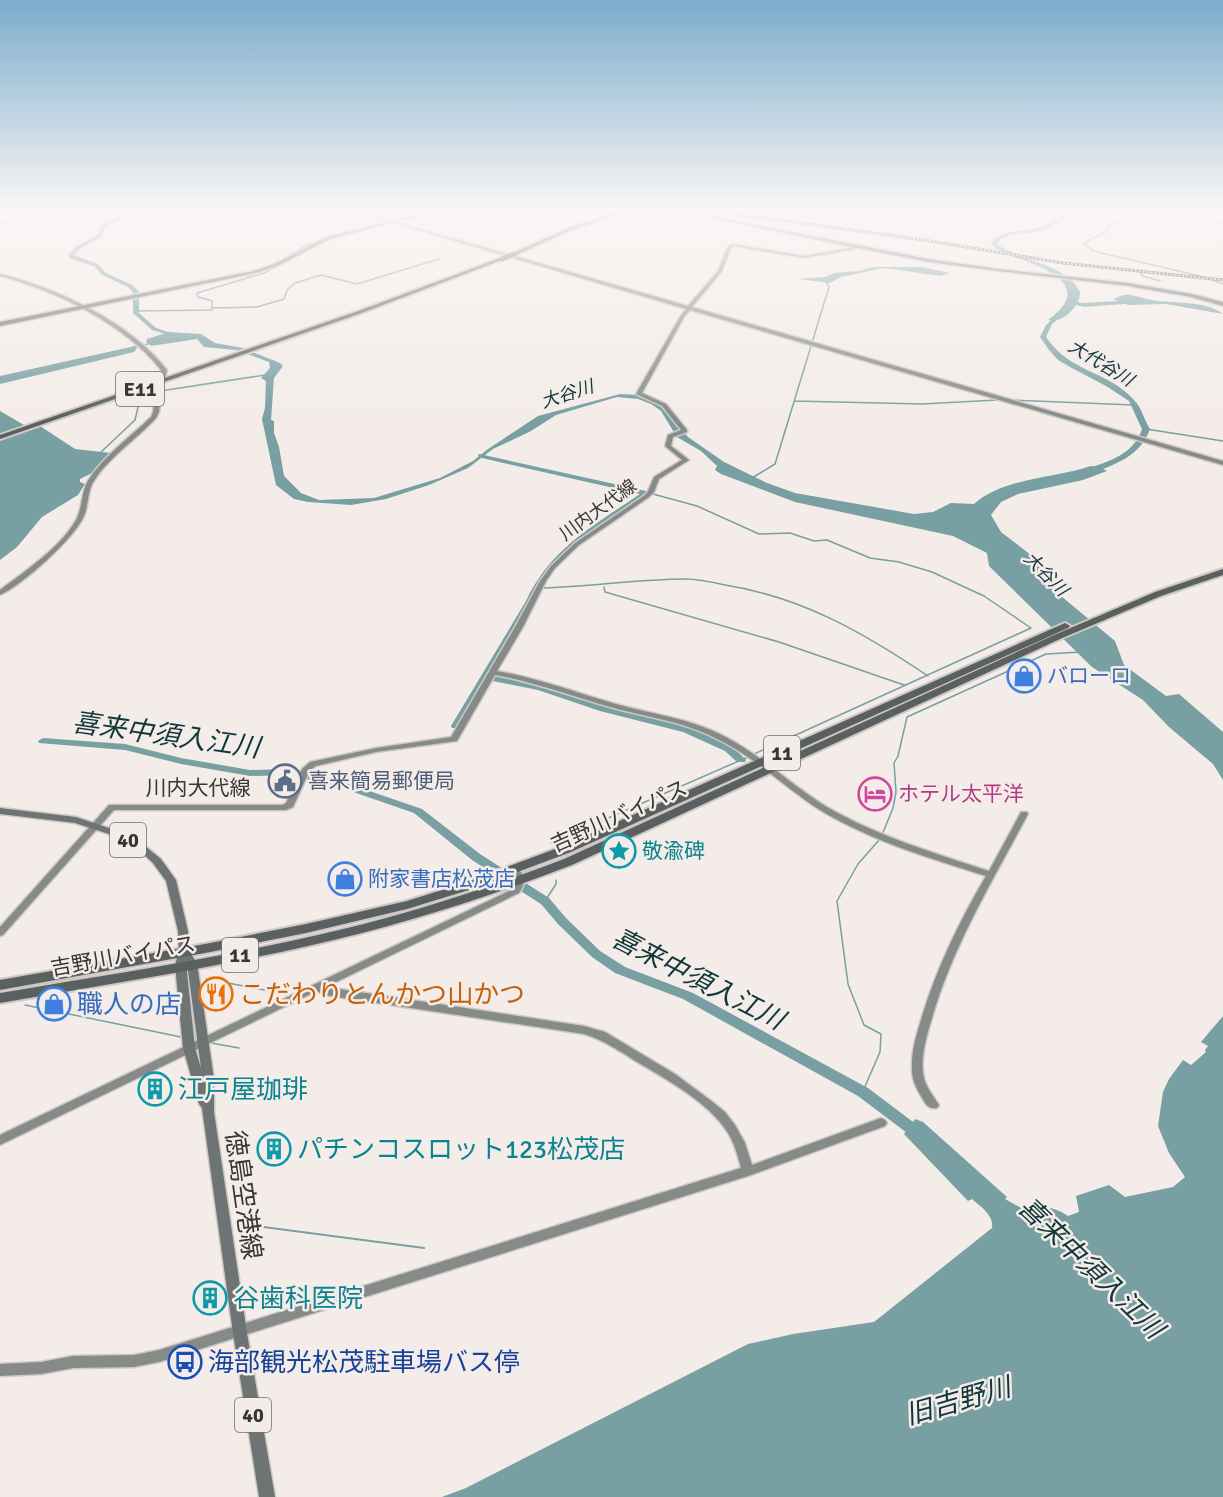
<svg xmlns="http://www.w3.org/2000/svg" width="1223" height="1497" font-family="Signika,'Noto Sans JP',sans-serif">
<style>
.water{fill:#789fa2}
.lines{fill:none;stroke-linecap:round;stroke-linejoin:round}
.stream-far1{stroke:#789fa2;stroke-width:1.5}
.stream{stroke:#789fa2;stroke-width:2}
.river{fill:#789fa2;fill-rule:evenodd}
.secondary-casing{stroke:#cec8c4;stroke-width:3}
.primary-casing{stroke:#cec8c4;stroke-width:3}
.highway-casing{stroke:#cec8c4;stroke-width:4}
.secondary{fill:#868b8a;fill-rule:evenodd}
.primary{fill:#6e7473;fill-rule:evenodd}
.highway{fill:#59605f;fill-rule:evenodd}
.rail-casing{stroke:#585553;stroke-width:3}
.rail{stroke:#f3ece8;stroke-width:1.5;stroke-dasharray:2;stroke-linecap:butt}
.highway-bridge-casing{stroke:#cec8c4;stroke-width:7;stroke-linecap:butt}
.highway-bridge{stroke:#59605f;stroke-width:5}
.labels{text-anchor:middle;stroke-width:5;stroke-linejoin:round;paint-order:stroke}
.far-water-label{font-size:18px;font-style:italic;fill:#10373a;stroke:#f3ece8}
.far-street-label{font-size:18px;fill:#383634;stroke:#f3ece8}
.shield{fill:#f3ece8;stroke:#706d6a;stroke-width:1.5}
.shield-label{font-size:20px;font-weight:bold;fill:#383634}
.shop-label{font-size:21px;fill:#366cbe;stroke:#f3ece8;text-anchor:start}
.service-label{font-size:21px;fill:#4e5e75;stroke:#f3ece8;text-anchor:start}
.street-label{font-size:21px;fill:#383634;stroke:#f3ece8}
.hotel-label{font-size:21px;fill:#b23c85;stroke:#f3ece8;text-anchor:start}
.culture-label{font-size:21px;fill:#0d838f;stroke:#f3ece8;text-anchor:start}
.near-food-label{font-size:26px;fill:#c56008;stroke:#f3ece8;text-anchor:start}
.near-shop-label{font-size:26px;fill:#366cbe;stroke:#f3ece8;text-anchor:start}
.near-culture-label{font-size:26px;fill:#0d838f;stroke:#f3ece8;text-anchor:start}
.near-street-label{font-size:26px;fill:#383634;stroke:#f3ece8}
.near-transit-label{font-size:26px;fill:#164399;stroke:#f3ece8;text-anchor:start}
.near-water-label{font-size:27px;font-style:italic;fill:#10373a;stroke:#f3ece8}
</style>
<rect width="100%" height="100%" fill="#f3ece8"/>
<path class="water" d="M 1009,252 C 1033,262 1069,268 1080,292 C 1080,307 1062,324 1048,320 C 1099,283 1037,266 1006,253 Z
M 871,267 L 921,267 L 950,273 L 940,276 L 884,268 L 841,277 L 830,283 L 799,279 L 825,277 L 834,273 L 859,271 Z
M 1124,295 C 1135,294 1142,299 1152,300 C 1175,304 1204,300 1223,314 L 1166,304 L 1128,305 L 1113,299 Z
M 169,332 L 201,334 L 215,343 L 243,348 L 280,363 L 283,366 L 274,378 L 271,420 L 274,421 L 274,433 L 279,447 L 284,476 L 301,493 L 319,500 L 374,498 L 440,478 L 473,461 L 488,449 L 538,416 L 620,394 L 639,395 L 660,405 L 688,437 L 724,462 L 767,483 L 795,493 L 914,514 L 933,512 L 951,503 L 974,504 C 1005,477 1053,479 1091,466 L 1100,467 L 1107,471 L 1083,480 L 1018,494 L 1001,502 L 991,515 L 1001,532 C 1017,545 1061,574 1061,596 L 1115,641 L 1124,665 L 1166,696 L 1179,694 L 1223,732 L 1223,780 L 1213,764 L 1169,727 L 1143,700 L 1092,667 L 989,566 L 987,553 L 953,536 L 795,502 L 721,474 L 715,470 L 717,466 L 701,451 L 677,437 L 661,411 L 651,404 L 638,399 L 617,397 L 556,415 L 531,431 L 493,449 L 468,468 L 429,485 L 386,499 L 351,505 L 308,502 L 294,499 L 276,485 L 262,419 L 265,408 L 266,381 L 261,378 L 270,368 L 269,362 L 236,350 L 204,347 L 197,339 L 151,346 L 146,342 L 147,339 Z
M 135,346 L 137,348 L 134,352 L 0,384 L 0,376 Z
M 0,411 L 24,425 L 40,426 L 75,449 L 111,453 L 94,472 L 80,479 L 80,482 L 85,484 L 78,495 L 42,517 L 17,547 L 0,560 Z
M 1223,1016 L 1223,1497 L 442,1497 L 466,1488 L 748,1344 L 793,1334 L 874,1322 L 992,1228 C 994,1215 981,1207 972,1199 L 968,1201 L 904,1134 L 915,1119 L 923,1122 L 1007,1197 L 1005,1199 L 1023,1209 C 1040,1205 1053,1206 1068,1216 L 1079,1212 L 1076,1196 L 1109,1185 L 1125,1197 L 1173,1187 L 1185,1177 L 1169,1153 L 1158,1126 L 1163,1092 L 1169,1079 L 1183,1060 L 1191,1065 L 1206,1052 L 1205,1050 L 1208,1046 L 1201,1042 Z"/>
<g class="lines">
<path class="stream-far1" d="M 0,222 L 4,223 L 0,224
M 1223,223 C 1184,218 1146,209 1109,225 L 1108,231 L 1084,243 L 1093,251 L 1200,276 L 1223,284
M 274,264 L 310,243
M 1140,272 L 1143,276 L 1160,281
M 213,308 L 257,307 L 284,299 L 287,290 L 295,283 L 321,275 L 357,284 L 439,259
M 136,311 L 212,310 L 212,301 L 198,297 L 197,293 L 264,273 L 276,267
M 135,347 L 148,344
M 160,391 L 265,375
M 1011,400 L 1134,405
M 794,401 L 922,404 L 997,400
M 1146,429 L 1223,441
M 101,452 L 135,420 L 140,399 L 155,393
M 752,478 L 775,464 L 829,287 L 827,283
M 653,494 L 697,506 L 759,534 L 790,533 L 814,541 L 827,540 L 870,558 L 899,562 L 932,572 L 984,596 L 1031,628 L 752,755
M 604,587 L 605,592 L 779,642 L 904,685
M 543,588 C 590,587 637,579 685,579 C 698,579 712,582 725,585 C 802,597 864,633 928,676
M 882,835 L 893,808 L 896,792 L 894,763 L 898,756 L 907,717 L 1046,654 L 1081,652
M 551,843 L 748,757
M 545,901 L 556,884 L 556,880
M 206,979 L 265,990
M 25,1005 L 181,1037
M 211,1043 L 239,1048
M 863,1091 L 880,1052 L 881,1034 L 864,1025 L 848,984 L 837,901 L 858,864 L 880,839"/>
<path class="stream" d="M 863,1092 L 864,1090
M 241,1224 L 424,1248"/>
<path class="river" d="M 135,210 L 140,210 L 104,228 L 103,236 L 81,248 L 74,255 L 98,264 L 106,273 L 132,285 L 139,292 L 139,313 L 156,328 L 180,336 L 180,338 L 152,330 L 133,313 L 133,292 L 128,287 L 102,275 L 94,266 L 71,259 L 68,255 L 77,246 L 99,234 L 100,226 Z
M 1060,210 L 1064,210 L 1066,217 C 1056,225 1046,230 1034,232 C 1021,235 1007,232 997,243 L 999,246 L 1022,257 L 1022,259 L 1018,259 L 995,248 L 991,243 C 1004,228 1021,233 1038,228 C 1046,226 1053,221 1060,216 Z
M 1135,300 L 1138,302 L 1137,303 L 1084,307 L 1069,303 L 1072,301 L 1084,303 Z
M 1060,312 L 1065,313 L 1052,324 L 1046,337 C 1070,373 1109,371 1134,400 C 1142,408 1144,420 1150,429 C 1141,456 1113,466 1088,474 L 1085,474 L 1085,470 C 1108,461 1134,455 1142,429 L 1129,401 L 1106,386 L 1070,367 L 1058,360 L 1049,350 L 1040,337 L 1046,325 Z
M 479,454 L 646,491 L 650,493 L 576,546 L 553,569 L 543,582 L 534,601 L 491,675 C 508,678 524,680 541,684 C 563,690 584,700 606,706 C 647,719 718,726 746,760 L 745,762 L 737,762 L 725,751 L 683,732 L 600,711 L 538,690 L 488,680 L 460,728 L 452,728 L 451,726 L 526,601 C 551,548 593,526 640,494 L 482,458 L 478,456 Z
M 43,738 L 125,744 L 181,758 L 250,770 L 288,769 L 346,783 L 422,809 L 480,854 L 549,898 L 566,918 L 600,951 L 625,967 L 693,993 L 868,1088 L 925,1131 L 927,1135 L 925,1139 L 920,1141 L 915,1139 L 858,1096 L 683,999 L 615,973 L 592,957 L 558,924 L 541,904 L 472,860 L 414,813 L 339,787 L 288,775 L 250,776 L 181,764 L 125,750 L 39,743 L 38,741 Z"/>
<g class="secondary-casing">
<path id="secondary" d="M 350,210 L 355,210 L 688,306 L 718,271 L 727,248 L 731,244 L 804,256 L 856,247 L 855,249 L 804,258 L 733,246 L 731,248 L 722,271 L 692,307 L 1223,461 L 1223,465 L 690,310 L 684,317 L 642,393 L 666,404 L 687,430 L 687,432 L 673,437 L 671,446 L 689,460 L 659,479 L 654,492 L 649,497 L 579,545 L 555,568 L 546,581 L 523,627 L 497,671 C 538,678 577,693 616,704 C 652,714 688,718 722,735 C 760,754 791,785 827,807 C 877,836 934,853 989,871 L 1020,814 L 1021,812 L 1027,812 L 1028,814 C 993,880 953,945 932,1018 C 927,1035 921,1054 923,1072 C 924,1085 932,1094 939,1105 L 937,1108 C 928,1110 925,1103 921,1096 C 916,1088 912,1079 912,1070 C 911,1053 916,1036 921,1020 C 936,969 959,922 986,876 C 930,858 871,841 820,810 C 784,787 754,756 715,738 C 682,721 645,717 610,707 C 571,696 534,682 495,675 L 457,741 L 376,752 L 316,766 L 310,770 L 293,807 L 286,810 L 114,810 L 3,935 L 0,936 L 0,927 L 109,805 L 282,805 L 286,803 L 302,769 L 310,762 L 376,748 L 451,737 L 515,627 L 540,581 L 551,566 L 575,543 L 645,495 L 648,491 L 654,477 L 682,460 L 665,446 L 668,435 L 681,430 L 662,406 L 636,394 L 680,317 L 686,309 Z
M 0,274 C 57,288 130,322 167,370 L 165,378 L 162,380 L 159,378 L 161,370 C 126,325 55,290 0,276 Z
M 159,386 L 162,388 L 159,412 L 156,418 C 138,438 107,459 94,481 C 87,491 89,505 84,516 C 74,539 22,585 0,595 L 0,590 C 25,571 63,546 77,518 C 83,505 81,491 89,479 C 104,456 131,436 151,417 L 153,412 L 156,388 Z
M 514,867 C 526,872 526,884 519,893 L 326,987 L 584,1026 L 605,1032 L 675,1074 L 710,1100 L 725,1112 L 735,1125 L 745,1143 L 752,1165 L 881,1118 L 885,1120 L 887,1123 L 885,1126 L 748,1176 L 159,1362 L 134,1367 L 73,1368 L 41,1374 L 0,1376 L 0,1364 L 41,1362 L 73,1356 L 134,1355 L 159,1350 L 741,1168 C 738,1157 735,1144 728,1133 C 709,1103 668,1080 637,1062 C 620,1051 603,1040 584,1034 L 324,995 L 317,991 L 0,1145 L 0,1135 L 513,889 C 518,881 514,876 509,870 L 511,868 Z"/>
</g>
<g class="primary-casing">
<path id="primary" d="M 437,210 L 442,210 L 330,239 L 278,266 L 256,273 L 0,326 L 0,322 L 253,271 L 274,264 L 326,237 Z
M 674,210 L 680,210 L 929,259 L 998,269 L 1128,283 L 1192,294 L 1223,302 L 1223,306 L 1191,297 L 1128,286 L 998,271 L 929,262 L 857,248 Z
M 0,808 L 76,817 L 121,832 L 145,846 L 161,859 L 176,880 L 188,931 L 189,951 L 197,963 L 214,1079 L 214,1112 L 247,1333 L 275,1497 L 259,1497 L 233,1333 L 202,1108 L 199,1104 L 183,1048 L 175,965 L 179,951 L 178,931 L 166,881 L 153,863 L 139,850 L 115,836 L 75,823 L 0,814 ZM 186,963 L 187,963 L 201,1068 L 195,1048 Z"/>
</g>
<g class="highway-casing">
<path id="highway" d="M 627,210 L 633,210 L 574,229 L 516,255 L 511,254 L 570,227 Z
M 500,258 L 505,259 L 362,313 L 0,439 L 0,435 L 358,311 Z
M 1223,569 L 1223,575 L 1161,596 L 1060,639 L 572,865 C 486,898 398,926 308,946 C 206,969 103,985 0,1003 L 0,993 C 113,974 227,957 339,930 C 416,912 490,887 564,859 L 1054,635 L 1155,592 Z
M 1065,623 L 1070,626 L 1068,628 L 571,852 L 472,889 L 407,909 L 306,933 L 205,953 L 0,990 L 0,980 L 205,944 L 306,924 L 407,901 L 464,883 L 563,846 Z"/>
</g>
<use href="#secondary" class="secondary"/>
<use href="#primary" class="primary"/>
<use href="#highway" class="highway"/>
<g class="rail-casing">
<path id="rail" d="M 707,210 L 924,240 L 1063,263 L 1223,280"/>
</g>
<use href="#rail" class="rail"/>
<g class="highway-bridge-casing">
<path id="highway-bridge" d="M 502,259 L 514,254"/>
</g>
<use href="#highway-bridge" class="highway-bridge"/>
</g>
<linearGradient id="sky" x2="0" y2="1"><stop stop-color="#7baccc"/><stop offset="0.5" stop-color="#faf6f5"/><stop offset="1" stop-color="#faf6f5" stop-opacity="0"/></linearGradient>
<rect width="1223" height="419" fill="url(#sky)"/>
<defs>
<g id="shop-ring" transform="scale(1.725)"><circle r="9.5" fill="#f3ece8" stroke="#3f7fe0" stroke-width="1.5"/><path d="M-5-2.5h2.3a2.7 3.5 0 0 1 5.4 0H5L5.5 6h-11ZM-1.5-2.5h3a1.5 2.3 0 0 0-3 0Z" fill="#3f7fe0"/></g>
<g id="civic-ring" transform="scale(1.725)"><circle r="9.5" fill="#f3ece8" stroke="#5c6f8a" stroke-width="1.5"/><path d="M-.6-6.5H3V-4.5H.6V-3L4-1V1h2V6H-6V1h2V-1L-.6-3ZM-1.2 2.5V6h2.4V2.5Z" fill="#5c6f8a"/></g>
<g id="hotel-ring" transform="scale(1.725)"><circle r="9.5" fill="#f3ece8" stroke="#d1479c" stroke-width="1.5"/><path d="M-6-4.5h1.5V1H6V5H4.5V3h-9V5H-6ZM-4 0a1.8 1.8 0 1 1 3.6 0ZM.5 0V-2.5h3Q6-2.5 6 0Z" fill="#d1479c"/></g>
<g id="sight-ring" transform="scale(1.725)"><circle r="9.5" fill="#f3ece8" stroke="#0f9aa8" stroke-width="1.5"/><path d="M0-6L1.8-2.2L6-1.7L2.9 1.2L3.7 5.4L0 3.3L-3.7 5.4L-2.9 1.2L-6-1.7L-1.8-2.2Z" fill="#0f9aa8"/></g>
<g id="restaurant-ring" transform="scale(1.725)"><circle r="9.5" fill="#f3ece8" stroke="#e8710a" stroke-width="1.5"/><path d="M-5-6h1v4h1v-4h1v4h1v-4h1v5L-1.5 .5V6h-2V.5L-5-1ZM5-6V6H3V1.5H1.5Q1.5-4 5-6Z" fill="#e8710a"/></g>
<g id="building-ring" transform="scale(1.725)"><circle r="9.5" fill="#f3ece8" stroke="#0f9aa8" stroke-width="1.5"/><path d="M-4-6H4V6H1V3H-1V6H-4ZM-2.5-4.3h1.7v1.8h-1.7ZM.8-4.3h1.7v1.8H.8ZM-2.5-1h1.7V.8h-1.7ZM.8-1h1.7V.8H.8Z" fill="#0f9aa8"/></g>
<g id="bus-ring" transform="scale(1.725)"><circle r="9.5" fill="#f3ece8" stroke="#1a4fb4" stroke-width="1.5"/><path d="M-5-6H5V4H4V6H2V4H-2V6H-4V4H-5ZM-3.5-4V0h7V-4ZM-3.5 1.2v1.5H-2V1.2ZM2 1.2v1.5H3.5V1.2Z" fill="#1a4fb4"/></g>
</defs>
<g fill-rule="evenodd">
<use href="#shop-ring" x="1024" y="676"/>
<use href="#civic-ring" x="285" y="781"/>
<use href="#hotel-ring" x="875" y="794"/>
<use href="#sight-ring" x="619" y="851"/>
<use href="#shop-ring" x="345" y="879"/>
<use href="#restaurant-ring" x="216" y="994"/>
<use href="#shop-ring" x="54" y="1004"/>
<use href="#building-ring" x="155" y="1089"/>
<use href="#building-ring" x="274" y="1149"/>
<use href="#building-ring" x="210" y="1298"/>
<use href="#bus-ring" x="185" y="1362"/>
</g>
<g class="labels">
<g class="far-water-label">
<text transform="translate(1101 363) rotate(31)" y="6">大代谷川</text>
<text transform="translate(567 394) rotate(-18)" y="6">大谷川</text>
<text transform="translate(1046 574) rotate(45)" y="6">大谷川</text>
</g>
<g class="far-street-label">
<text transform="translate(598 510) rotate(-36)" y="6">川内大代線</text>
</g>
<g class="shield">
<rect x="116" y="372" width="48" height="34" rx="4.5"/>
<rect x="764" y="736" width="36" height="34" rx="4.5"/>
<rect x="110" y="823" width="36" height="34" rx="4.5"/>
<rect x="222" y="938" width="36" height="34" rx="4.5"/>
<rect x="235" y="1398" width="36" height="34" rx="4.5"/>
</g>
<g class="shield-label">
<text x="140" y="396">E11</text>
<text x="782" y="760">11</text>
<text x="128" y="847">40</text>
<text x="240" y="962">11</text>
<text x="253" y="1422">40</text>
</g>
<g class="shop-label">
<text x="1047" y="683">バローロ</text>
<text x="368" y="886">附家書店松茂店</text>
</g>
<g class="service-label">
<text x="308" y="788">喜来簡易郵便局</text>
</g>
<g class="street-label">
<text x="198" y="795">川内大代線</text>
<text transform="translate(619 816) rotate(-24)" y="7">吉野川バイパス</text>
<text transform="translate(123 956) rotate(-10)" y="7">吉野川バイパス</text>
</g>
<g class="hotel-label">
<text x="898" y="801">ホテル太平洋</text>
</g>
<g class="culture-label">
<text x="642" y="858">敬渝碑</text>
</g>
<g class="near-food-label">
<text x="239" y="1003">こだわりとんかつ山かつ</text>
</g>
<g class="near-shop-label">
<text x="77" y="1013">職人の店</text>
</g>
<g class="near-culture-label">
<text x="178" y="1098">江戸屋珈琲</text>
<text x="297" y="1158">パチンコスロット123松茂店</text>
<text x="233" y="1307">谷歯科医院</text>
</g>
<g class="near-street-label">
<text transform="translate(244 1195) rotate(82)" y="9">徳島空港線</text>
</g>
<g class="near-transit-label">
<text x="208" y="1371">海部観光松茂駐車場バス停</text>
</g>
<g class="near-water-label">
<text transform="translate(166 735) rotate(8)" y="9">喜来中須入江川</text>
<text transform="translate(698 979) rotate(27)" y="9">喜来中須入江川</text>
<text transform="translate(1091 1268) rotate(44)" y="9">喜来中須入江川</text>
<text transform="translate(958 1401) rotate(-16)" y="9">旧吉野川</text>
</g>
</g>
</svg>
